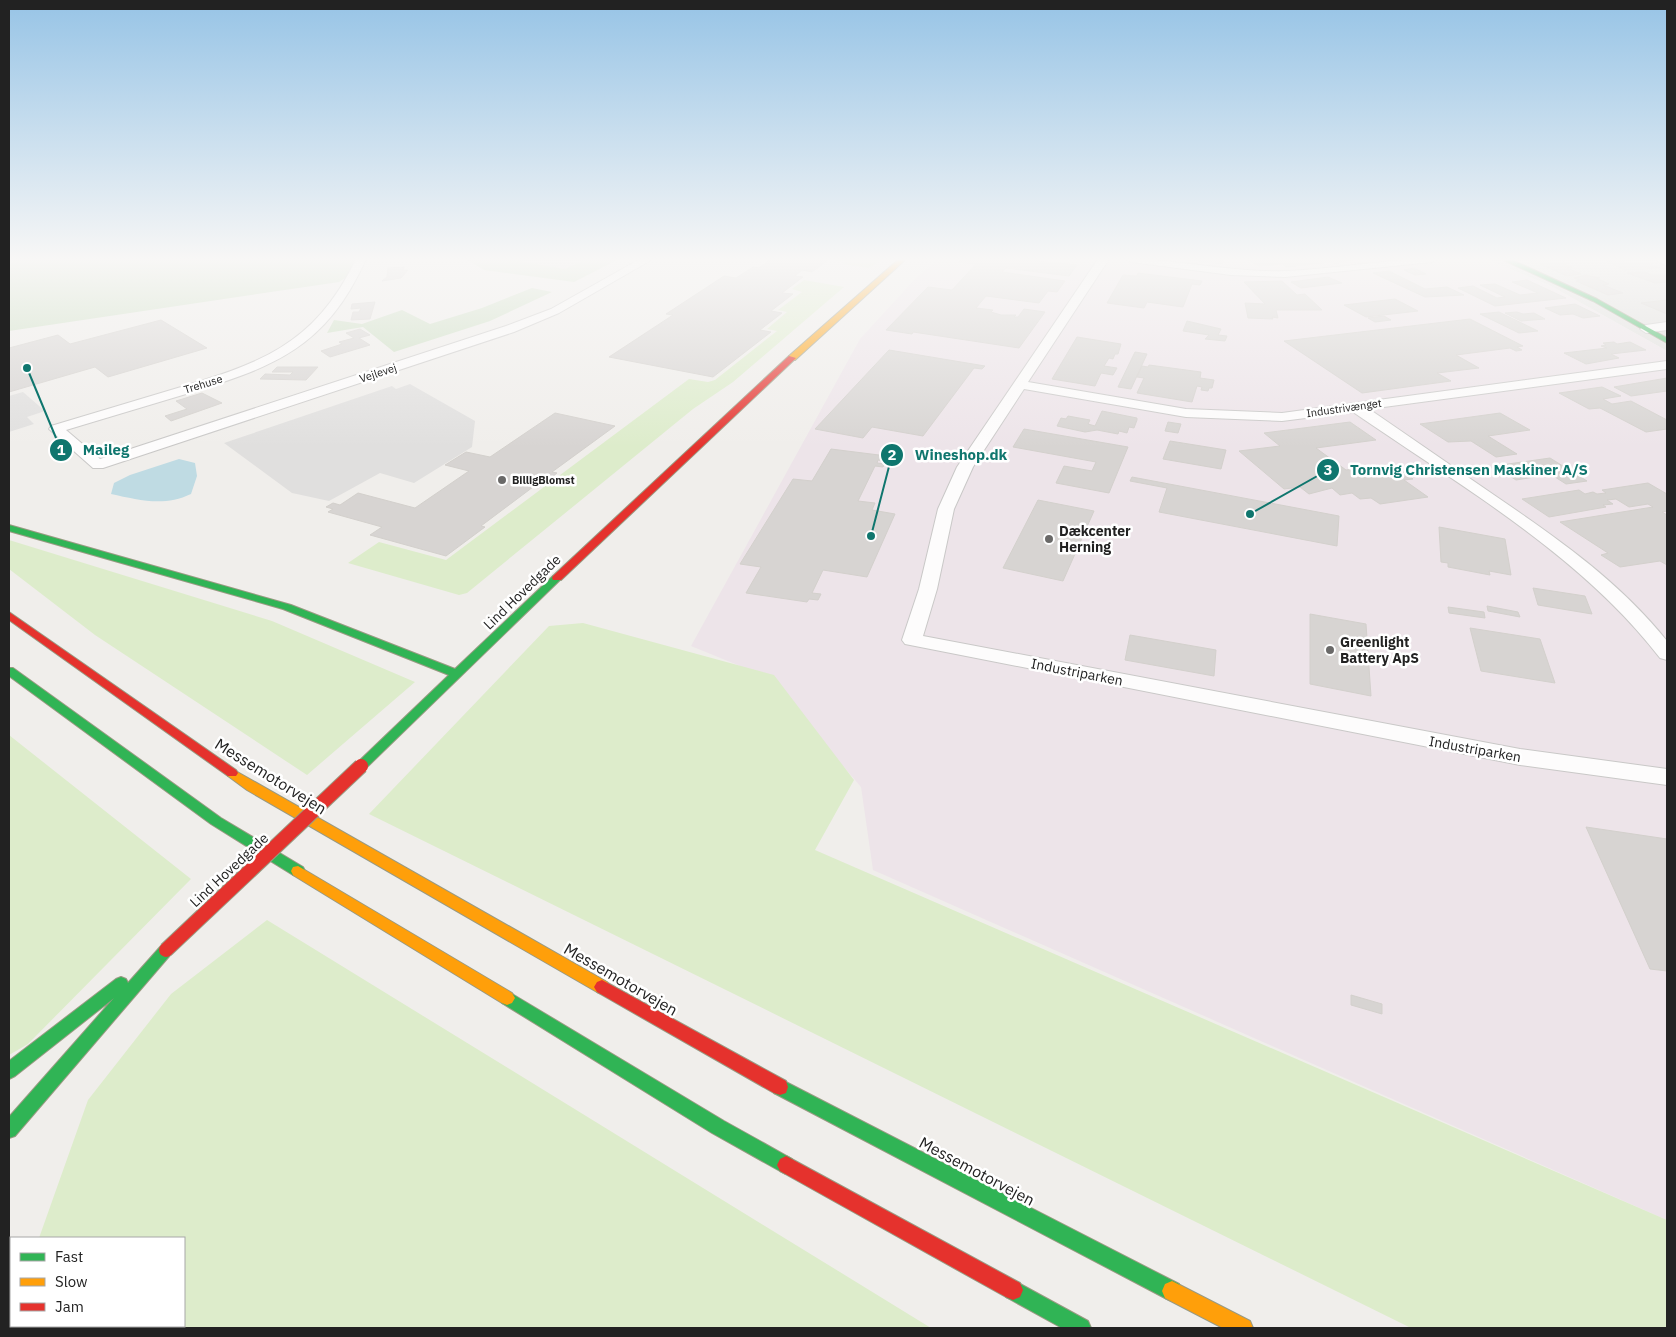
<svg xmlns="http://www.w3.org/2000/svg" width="1676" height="1337" font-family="'IBM Plex Sans',sans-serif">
<rect width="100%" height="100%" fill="#f0eeeb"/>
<path fill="#dfdedc" d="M508,259H586L565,269Z
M1486,259H1667V351L1549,285Z"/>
<path fill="#ede4e9" d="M938,259H1486L1549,285L1667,351V1220L873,870L861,787L767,677L691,646L860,339L915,279Z"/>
<path fill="#ddeccb" d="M882,259L869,268L842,264L845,262L834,260Z
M804,280L844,287L733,382L693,409L467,593L459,595L348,563L379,542L446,560L689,379L708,382L715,380L777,331L767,329L787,312L778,310L802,292L792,289Z
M9,540L272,621L415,682L307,775L95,635L9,569Z
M583,623L774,675L854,780L815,850L1667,1220V1328H1411L369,814L549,626Z
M9,735L191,879L28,1044L9,1055Z
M267,920L931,1328H9V1287L11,1284V1326H184V1238H39L88,1100L171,994Z"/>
<path fill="#cbdec1" d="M9,259H356L351,274L339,282L9,331Z
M466,259H508L565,269L586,259H619L574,282L484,270Z
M532,288L552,292L490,321L394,352L363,327L327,333L334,320L362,324L402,310L430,324L482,308Z"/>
<path fill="#e0dfde" d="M410,384L475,421L472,447L414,483L380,473L329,501L292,493L224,443L392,386L396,389Z
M23,392L45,411L27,417L34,424L9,432V396Z"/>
<path fill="#bfdbe3" d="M179,459L195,463L197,476L191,494C164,507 139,500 111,494L114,483L130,475Z"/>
<path fill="#d7d4d2" stroke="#d3d0cc" d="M771,259H829L812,272L802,270L795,276L803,277L782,293L793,294L771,311L782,313L760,330L771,332L713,377L609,357L673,315L666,314L724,276L736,278L753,267L759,268Z
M961,259H1018L1077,265L1069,276L1006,268L1002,272L1065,281L1057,292L1048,291L1039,303L986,296L976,308L993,310L991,312L1001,315H1016L1014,317H1018L1024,309L1045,312L1019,348L913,332L912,334L886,330L928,287L952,290L976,264L959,262Z
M1182,259H1224L1222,264Z
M1360,259L1339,262L1338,264L1330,262L1287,267L1282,264L1259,266L1248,260Z
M1524,259H1544L1551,263L1564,262L1568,263L1564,264L1572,267L1567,268L1581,274L1567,276L1540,264L1547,263H1535Z
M1621,260L1629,264L1648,263L1660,268L1625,270L1606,261Z
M404,267L403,270H408L401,278L382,281L387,277L388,268Z
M1414,268L1426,274L1415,275L1404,270Z
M1389,271L1425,289L1447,287L1464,295L1425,297L1373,273Z
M1644,272L1652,275H1667V282L1655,283L1627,273Z
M1138,273L1202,281L1200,285L1192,284L1183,307L1147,302L1144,308L1107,303L1123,275L1137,276Z
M1585,275L1600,278H1596L1609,284L1603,285L1623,293L1608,295L1576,281L1580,280L1574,278Z
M1328,277L1342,283L1301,288L1291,282Z
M1527,280L1566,298L1495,306L1458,288L1473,286L1497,298L1505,297L1480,285L1495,284L1520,295L1538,293L1512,282Z
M1282,281L1297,295L1305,294L1322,310H1276L1278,318L1272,317L1273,319L1248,318L1245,303L1265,304L1244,282Z
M1395,299L1418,311L1366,317L1344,305Z
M1667,300V314L1641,303Z
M375,302L370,319L351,320L353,312H359L361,308L351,309L352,304Z
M1575,304L1600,316L1583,318L1573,314L1560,315L1545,308Z
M1499,312L1538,331L1519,333L1480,314Z
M1517,312L1523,314L1534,313L1545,319L1521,321L1505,313Z
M1384,316L1391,320L1375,322L1368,318Z
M1470,319L1523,346L1517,347L1522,350L1516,351L1510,348L1456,355L1479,368L1437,373L1451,381L1362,393L1284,341Z
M161,320L207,348L108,377L95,367L9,392V348L58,335L70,344Z
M1187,321L1221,329L1218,335L1227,336L1225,341L1205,339L1209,335L1183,331Z
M360,329L370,335L359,338L370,345L330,357L321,351L342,344L339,342L354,338L346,333Z
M1077,337L1121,344L1118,354H1115L1113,359L1109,358L1104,366L1117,368L1113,375L1101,373L1095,386L1052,379Z
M1614,342L1617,344L1630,342L1646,350L1611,354L1619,358L1586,364L1564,353L1607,348L1601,346L1606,345L1603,343Z
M889,350L985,366L982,369L974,368L923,436L872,427L863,438L815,429Z
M1135,352L1147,354L1131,389L1118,387Z
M1149,365L1201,372L1200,378L1214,380L1212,388H1209L1208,391L1201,390L1202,387L1197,386L1192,402L1137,393L1144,378L1137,377L1142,366L1148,367Z
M277,367H318L306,380L260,379L265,374L290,375L293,372H272Z
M1667,378V391L1631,396L1614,387Z
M1602,387L1621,396L1603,399L1612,404L1631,401L1667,420V429L1646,432L1600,408L1589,409L1559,393Z
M202,393L222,403L171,421L165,416L187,409L176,401Z
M1102,411L1137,418V420L1134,428L1129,427L1127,433L1119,431L1118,434L1097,430L1085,432L1057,426L1061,418L1066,419L1068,416L1090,420L1088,424L1095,426Z
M555,413L615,426L552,472L557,473L538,488L533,487L481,526L485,527L446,556L370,535L382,527L328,512L333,509L326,507L333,503L340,505L358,493L415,508L469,471L445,465L466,452L490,457Z
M1500,413L1530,430L1488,436L1517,454L1496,457L1471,441L1448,442L1420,424Z
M1168,422L1181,424L1178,433L1165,431Z
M1350,422L1376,440L1316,448L1346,470L1384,465L1390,469L1398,468L1413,479L1404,480L1428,497L1380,504L1371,498L1360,499L1352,493L1340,495L1332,488L1309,494L1300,487L1284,489L1239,451L1280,446L1264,433Z
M1024,429L1128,447L1109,493L1056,483L1064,466L1092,471L1096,462L1013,447Z
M1170,441L1226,450L1221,469L1163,459Z
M831,449L895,457L892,462L878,460L877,463L885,464L883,467L875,466L858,501L875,503L872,510L895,514L867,577L823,570L812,593L821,594L818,600L809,599L807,602L746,593L761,567L740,564L793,479L812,481Z
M1550,458L1587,481L1566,484L1544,470L1534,472L1541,476L1516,480L1494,466Z
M1132,477L1339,516L1337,546L1159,512L1167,488L1130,481Z
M1648,483L1667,494V511L1662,512L1667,515V565L1660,561L1620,567L1601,555L1608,553L1560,522L1653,507L1648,504L1629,507L1616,499L1607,500L1613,504L1603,505L1606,507L1549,517L1522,499L1579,490L1585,494L1593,492L1597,494L1606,493L1602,490Z
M1038,500L1094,511L1063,581L1003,568Z
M1439,527L1505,539L1511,575L1489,571L1490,575L1448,567V563L1441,562Z
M1533,588L1585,596L1592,614L1538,605Z
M1487,606L1518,612L1520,617L1488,611Z
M1448,607L1484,612L1485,618L1449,613Z
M1310,614L1366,624L1371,696L1310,684Z
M1470,628L1540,639L1555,683L1481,671Z
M1130,635L1216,650L1214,676L1125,660Z
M1586,827L1667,839V971L1650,969Z
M1351,995L1382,1004V1014L1351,1005Z"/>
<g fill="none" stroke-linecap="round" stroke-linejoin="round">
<g stroke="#c9c8c7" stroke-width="2">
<path id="street" d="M356,259H366C326,348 274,367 186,394C146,406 106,418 66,430L100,459L506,326L551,309L640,259H653L559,313L514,332L103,468H93L49,429L51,426C91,414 131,402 171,390C258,364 314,347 356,259Z
M1098,259H1109L1028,382L1186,409L1282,413L1667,361V369L1369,409C1411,438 1452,466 1494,495C1557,538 1619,581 1667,641V660L1660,658C1581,555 1459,485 1353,412L1282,421L1186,417L1024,389L973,467L954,509L937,589L923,636L1520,749L1667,769V785L1520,765L905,644L902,640L919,589L938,509L957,467Z
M1126,259C1179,259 1232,273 1285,271C1336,269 1386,259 1437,259L1432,262L1285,277L1231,275L1131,262Z
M1654,259H1667V266Z
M1667,322V330L1646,333L1640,329L1646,325Z"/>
</g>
<g stroke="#999a82" stroke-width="2">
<path id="fast" d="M1501,259H1510L1597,299L1667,338V343L1593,301Z
M9,525L291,605L455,669L553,576H561L562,578L365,769H357L355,766L357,763L449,675L283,609L9,531Z
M9,668H13L221,818L303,867L305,871L303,875L298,876L293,875L211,824L9,676Z
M166,944L171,946L173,950L171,954L15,1136L9,1138V1117L114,998L15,1076L9,1079V1061L116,979L121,977L126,979L128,983L161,946Z
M507,991L724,1121L792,1159L795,1165L792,1171L786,1174L780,1171L712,1133L502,1003L499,998L502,993Z
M780,1079L1179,1284L1182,1291L1179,1298L1172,1301L1165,1298L774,1093L772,1087L774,1081Z
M1013,1280L1088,1321L1091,1328H1062L1006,1297L1003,1290L1006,1283Z"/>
</g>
<g stroke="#999a82" stroke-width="2">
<path id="slow" d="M899,259H906L795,360H789V356Z
M232,769L607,982L610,987L607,992L602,994L597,992L247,790L228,776L226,773L228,770Z
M298,866L512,993L515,998L512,1003L507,1005L502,1003L293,875L291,871L293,867Z
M1172,1281L1250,1321L1253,1328H1223L1165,1298L1162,1291L1165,1284Z"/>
</g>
<g stroke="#999a82" stroke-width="2">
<path id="jam" d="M789,356L796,358L561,580H553L552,578L553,576Z
M9,612L236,770L238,773L236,776H228L9,620Z
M602,980L786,1081L788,1087L786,1093L780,1095L774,1093L597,992L594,987L597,982Z
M786,1156L1020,1283L1023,1290L1020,1297L1013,1300L1006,1297L780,1171L777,1165L780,1159Z"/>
</g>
<use href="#street" fill="#fdfcfc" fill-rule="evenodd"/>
<use href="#fast" fill="#30b455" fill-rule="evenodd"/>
<use href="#slow" fill="#ff9f0a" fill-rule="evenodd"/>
<use href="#jam" fill="#e5322d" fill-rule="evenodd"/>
<g stroke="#999a82" stroke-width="16" stroke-linecap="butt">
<path id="jam-bridge" d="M166,950L361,766"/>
</g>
<use href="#jam-bridge" stroke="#e5322d" stroke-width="14"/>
</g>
<linearGradient id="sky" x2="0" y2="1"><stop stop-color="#97c4e6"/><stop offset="0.58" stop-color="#f8f7f6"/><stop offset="1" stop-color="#f8f7f6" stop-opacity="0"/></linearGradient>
<rect width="1676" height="447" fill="url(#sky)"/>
<g fill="#6a6968" stroke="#fff" stroke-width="2">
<circle cx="502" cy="480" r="5"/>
<circle cx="1049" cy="539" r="5"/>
<circle cx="1330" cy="650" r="5"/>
</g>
<g text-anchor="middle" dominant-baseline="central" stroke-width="5" stroke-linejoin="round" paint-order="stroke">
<g font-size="11" fill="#222" stroke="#fff">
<text transform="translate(378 373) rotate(-18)">Vejlevej</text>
<text transform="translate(203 384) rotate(-17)">Trehuse</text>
<text transform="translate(1344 408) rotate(-8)">Industrivænget</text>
</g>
<g font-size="11" font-weight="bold" fill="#222" stroke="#fff" text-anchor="start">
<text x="512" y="480">BilligBlomst</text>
</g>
<g font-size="14" font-weight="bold" fill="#222" stroke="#fff" text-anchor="start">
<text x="1059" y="531">Dækcenter<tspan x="1059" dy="16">Herning</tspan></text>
<text x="1340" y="642">Greenlight<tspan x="1340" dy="16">Battery ApS</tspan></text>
</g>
<g font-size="14" fill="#222" stroke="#fff">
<text transform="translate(522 592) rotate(-44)">Lind Hovedgade</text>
<text transform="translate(1077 672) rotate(11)">Industriparken</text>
<text transform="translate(1475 749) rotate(10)">Industriparken</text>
<text transform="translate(229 870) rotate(-43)">Lind Hovedgade</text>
</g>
<g font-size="16" fill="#222" stroke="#fff">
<text transform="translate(271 776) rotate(32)">Messemotorvejen</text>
<text transform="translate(621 979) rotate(30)">Messemotorvejen</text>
<text transform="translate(977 1171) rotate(28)">Messemotorvejen</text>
</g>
</g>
<path fill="none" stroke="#0f766e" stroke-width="2" d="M27 368L61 450M871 536L892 455M1250 514L1328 470"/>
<g fill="#0f766e" stroke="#fff" stroke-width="2">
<circle cx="27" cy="368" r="5"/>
<circle cx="871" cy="536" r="5"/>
<circle cx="1250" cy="514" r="5"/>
<circle cx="61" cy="450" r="12"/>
<circle cx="892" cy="455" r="12"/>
<circle cx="1328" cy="470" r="12"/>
</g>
<g font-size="15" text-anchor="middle" font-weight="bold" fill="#fff">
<text x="61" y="455">1</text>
<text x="892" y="460">2</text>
<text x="1328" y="475">3</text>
</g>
<g font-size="15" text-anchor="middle" font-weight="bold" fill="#0f766e" stroke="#fff" stroke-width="5" stroke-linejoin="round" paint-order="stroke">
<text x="106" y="455">Maileg</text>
<text x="961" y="460">Wineshop.dk</text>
<text x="1469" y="475">Tornvig Christensen Maskiner A/S</text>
</g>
<rect width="1676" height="1337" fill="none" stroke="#222222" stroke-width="20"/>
<rect x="10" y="1237" width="175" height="90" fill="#ffffff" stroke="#a7a7a7"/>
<rect x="20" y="1253" width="25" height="8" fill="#30b455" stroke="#a7a7a7"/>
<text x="55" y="1262" font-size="15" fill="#222222">Fast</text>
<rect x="20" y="1278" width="25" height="8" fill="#ff9f0a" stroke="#a7a7a7"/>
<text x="55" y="1287" font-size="15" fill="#222222">Slow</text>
<rect x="20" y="1303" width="25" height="8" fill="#e5322d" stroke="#a7a7a7"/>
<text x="55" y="1312" font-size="15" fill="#222222">Jam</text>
</svg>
